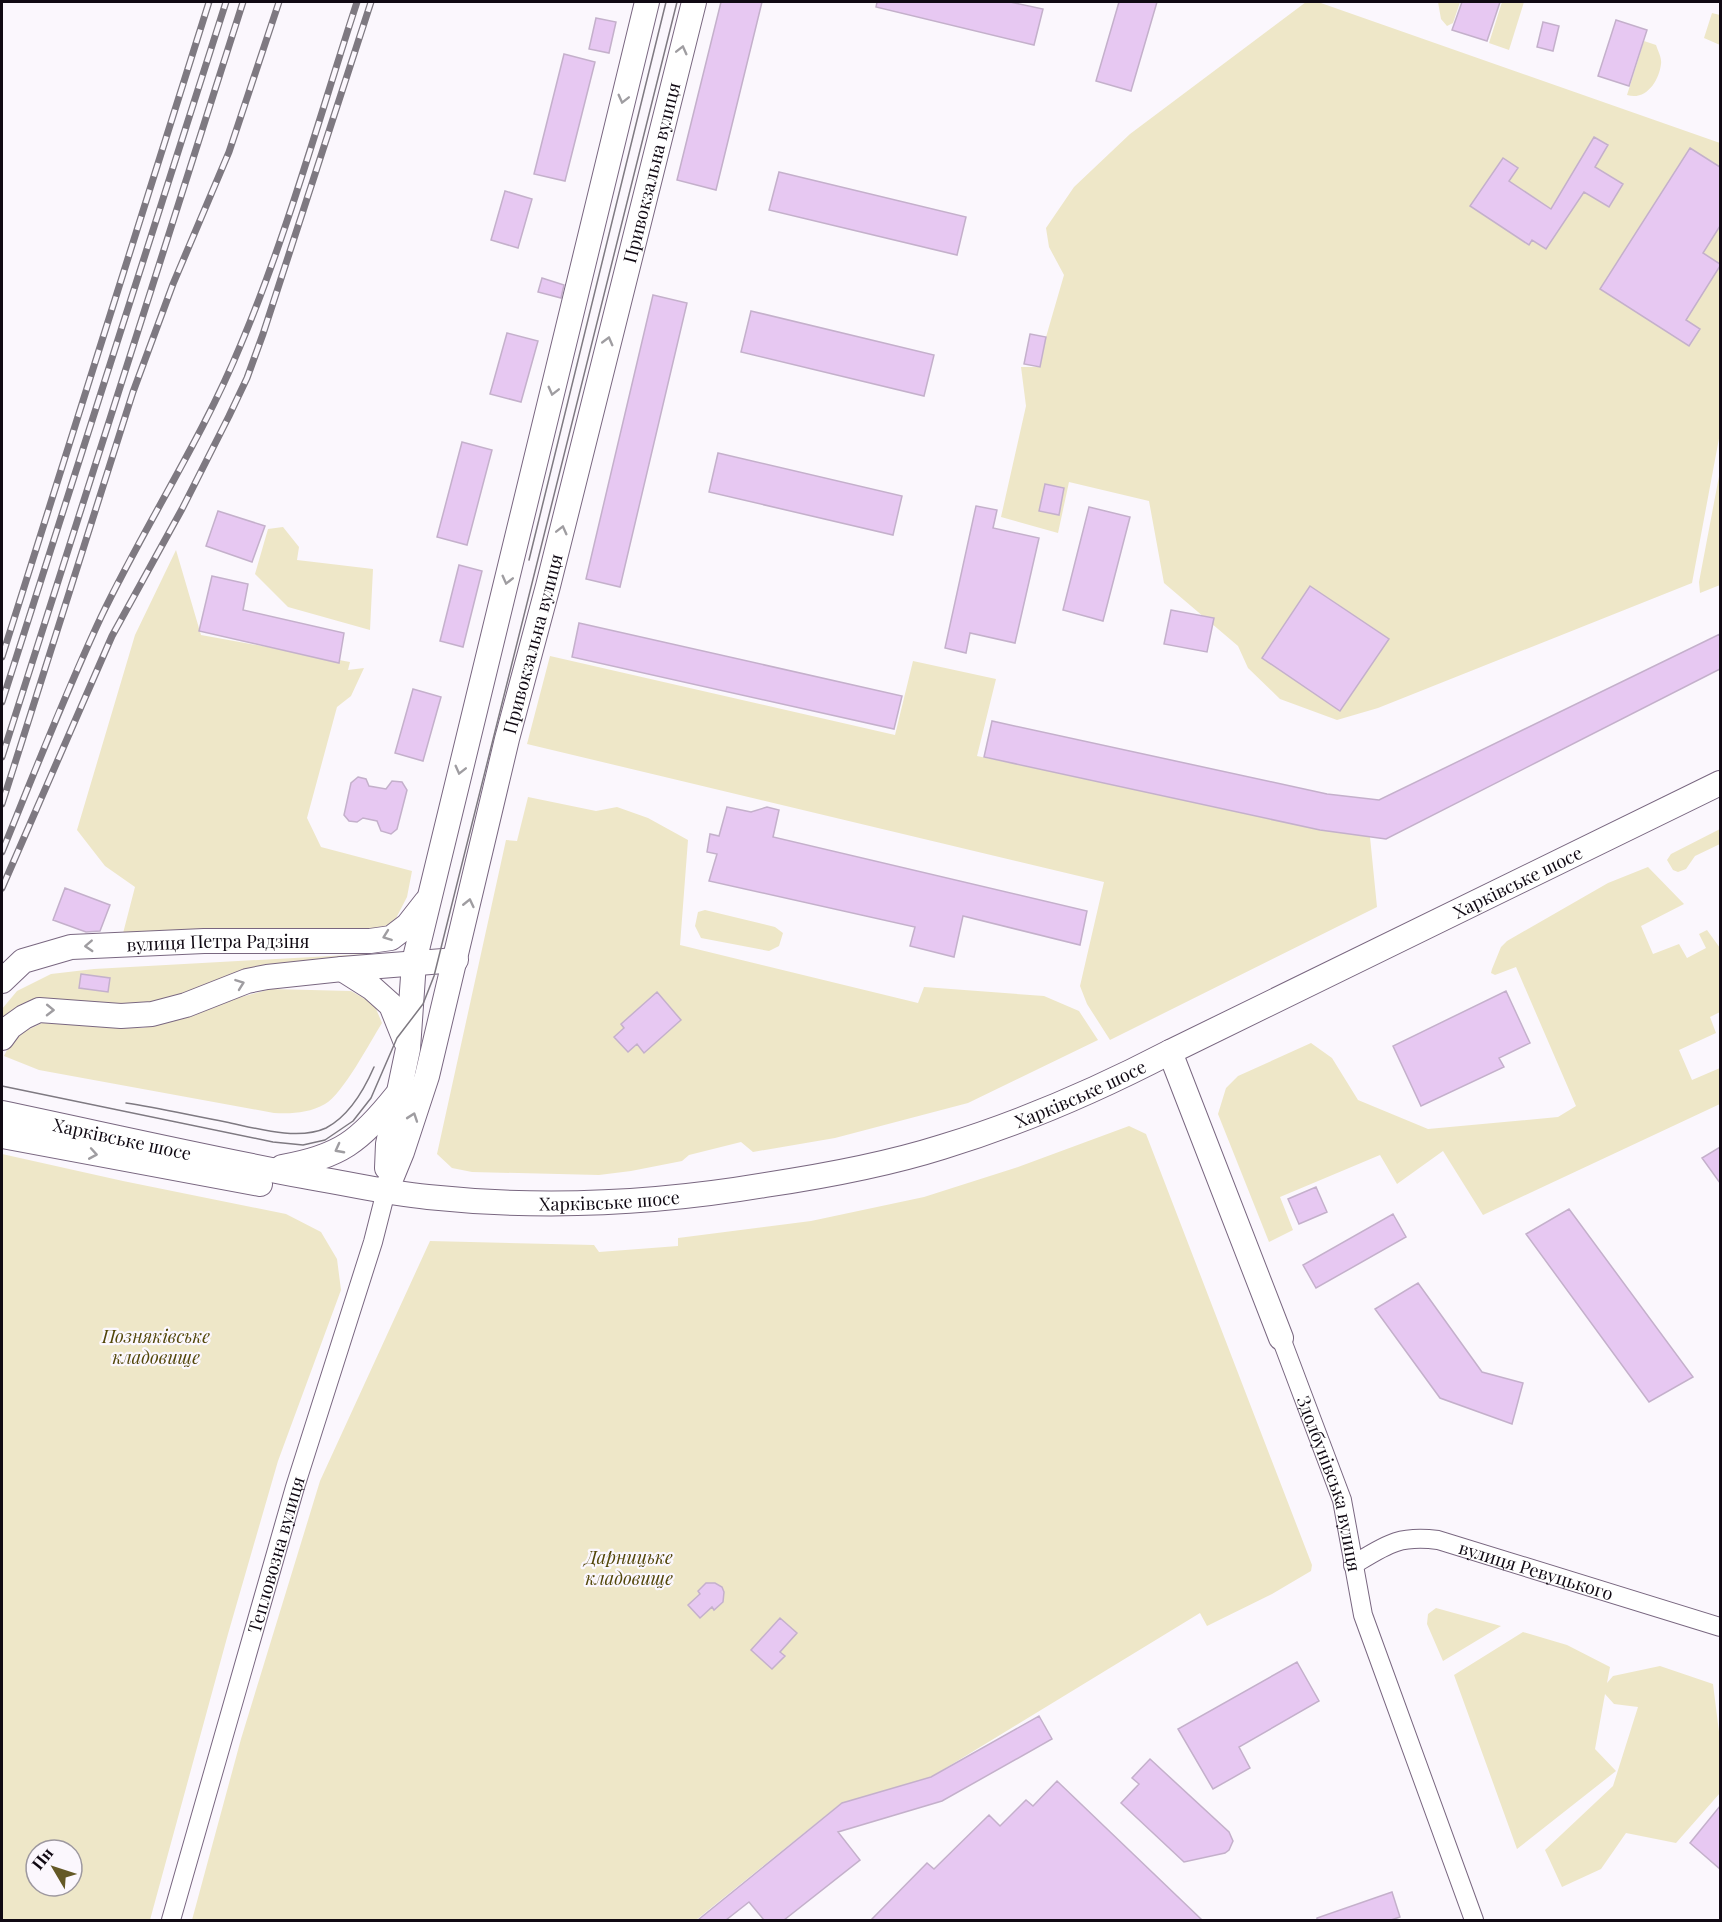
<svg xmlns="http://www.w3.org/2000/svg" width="1722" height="1922" font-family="'Playfair Display',serif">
<rect width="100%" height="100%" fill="#fbf7fd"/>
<path fill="#eee7c8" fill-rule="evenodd" d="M1306,2H1318L1720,143V433L1692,583L1378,708L1337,720L1280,699L1248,668L1238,646L1164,583L1149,501L1069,482L1058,533L1001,517L1026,406L1021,367H1040L1046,337L1064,275L1049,247L1046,228L1074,187L1130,134Z
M1438,2H1460L1453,23L1447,26L1441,19Z
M1502,2H1524L1509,50L1489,43Z
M1712,13L1720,15V45L1704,38Z
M1644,41L1656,45C1658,51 1662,58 1661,64C1659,81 1646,101 1627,95Z
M1720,471V585L1700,593L1699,582Z
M283,527L299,547L297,560L373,569L370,630L288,607L255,574L268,529Z
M176,550L201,635L350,662L348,670L364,668L351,696L337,707L307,818L321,847L412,871L407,897L393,924L362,931L121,941L135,887L105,866L77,830L135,635Z
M550,656L895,735L913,661L996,679L977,756L1370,837L1377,907L1110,1040L1087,1004L1080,986L1104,882L527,744Z
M528,797L596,811L617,807L648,818L688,840L680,945L918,1003L924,987L1044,996L1079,1011L1098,1040L968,1103L835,1138L753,1152L741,1142L689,1155L682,1161L631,1171L599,1175L472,1172L452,1168L437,1154L506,840L517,841Z
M1720,829V844L1695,856L1686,869L1678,872L1673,870L1667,860L1671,854Z
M1648,867L1684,904L1641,926L1653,954L1679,944L1687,958L1706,948L1699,934L1707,930L1720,948V1012L1710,1017L1716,1033L1679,1050L1692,1080L1720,1068V1104L1483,1215L1443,1151L1397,1184L1380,1155L1280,1197L1293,1230L1269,1242L1218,1114L1226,1088L1238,1076L1311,1043L1332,1058L1358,1100L1428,1129L1558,1117L1576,1106L1516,967L1495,975L1491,973L1492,969L1501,947L1507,941L1608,883Z
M705,910L775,927L783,933L779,946L769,951L701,938L695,926L698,912Z
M366,954L367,963L171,1006L2,1023V1009L17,991L51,974L94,969Z
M271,989L351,991L374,1004L382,1023C370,1042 343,1094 325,1104C309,1113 292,1114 274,1113L39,1070L4,1056L8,1048L21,1033L42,1023L142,1028L166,1023L222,1002Z
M1129,1126L1146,1134L1312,1565L1311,1571L1272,1594L1207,1626L1200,1613L931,1777L840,1804L696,1920H192L241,1739L320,1481L430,1241L594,1245L599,1252L678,1246V1238L811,1221L924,1197L1015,1168Z
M2,1154L123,1181L286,1214L321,1232L337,1259L341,1290L278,1461L228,1634L150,1920H2ZM36,1850H72V1886H36Z
M1436,1608L1501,1626L1443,1661L1427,1624L1428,1614Z
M1523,1632L1567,1645L1610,1667L1607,1683L1613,1676L1660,1666L1713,1684L1720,1740V1793L1676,1843L1626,1833L1601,1869L1562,1887L1545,1850L1613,1786L1638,1707L1614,1704L1605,1694L1595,1749L1616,1771L1517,1849L1454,1675Z"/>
<path fill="#e7c8f2" stroke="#c4b0cb" stroke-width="1.5" d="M721,2H762L716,190L677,180Z
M877,2H1010L1043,9L1034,45L876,7Z
M1119,2H1157L1131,91L1096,81Z
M1462,2H1500L1487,41L1452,30Z
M596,18L616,22L609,53L589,49Z
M1616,20L1647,30L1629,86L1598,76Z
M1543,22L1559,26L1553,51L1537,47Z
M564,54L595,62L565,181L534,174Z
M1594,137L1608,145L1595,167L1623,184L1609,207L1584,192L1546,249L1532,240L1529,245L1470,206L1503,158L1518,168L1509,181L1551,209Z
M1690,148L1720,167V226L1703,253L1720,264V266L1686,320L1700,329L1689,346L1600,289Z
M779,172L966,217L957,255L769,210Z
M505,191L532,199L518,248L491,240Z
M542,278L564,285L561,298L538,292Z
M653,295L687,303L620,587L586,579Z
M751,311L934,355L924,396L741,352Z
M507,333L538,341L521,402L490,394Z
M1030,334L1046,337L1040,367L1024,364Z
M462,442L492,450L467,545L437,537Z
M718,453L902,496L893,535L709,492Z
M1045,484L1064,488L1059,515L1039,511Z
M976,506L997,510L993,528L1039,538L1015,643L970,633L966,653L945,648Z
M1089,507L1130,517L1103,621L1063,610Z
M218,511L265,526L252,562L206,546Z
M459,565L482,571L463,647L440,641Z
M212,576L248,584L243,610L344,633L339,663L199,631Z
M1310,586L1389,639L1340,711L1262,658Z
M1171,610L1214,618L1207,652L1164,644Z
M579,623L902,696L894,729L572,657Z
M1720,634V669L1386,839L1320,830L984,757L992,721L1327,794L1379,800Z
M413,689L441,697L423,761L395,753Z
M358,777L366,779L369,786L386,789L392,781L402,782L407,790L397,829L391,834L381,831L377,821L363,818L357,822L349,821L344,815L351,783Z
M727,807L751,812L767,807L779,810L773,837L1087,911L1080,945L963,916L954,957L910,946L915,927L709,881L717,854L707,852L710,834L719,836Z
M65,888L110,905L100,931L86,932L53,920Z
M81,974L110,978L108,992L79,988Z
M1506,991L1530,1043L1499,1058L1504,1067L1421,1106L1393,1046Z
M657,992L681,1020L644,1053L637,1044L628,1052L614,1037L624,1028L621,1024Z
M1720,1147V1183L1702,1158Z
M1316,1187L1327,1212L1299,1224L1288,1199Z
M1569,1209L1693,1377L1649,1402L1526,1234Z
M1393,1214L1406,1237L1316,1288L1303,1265Z
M1418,1283L1482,1372L1523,1383L1512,1424L1440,1398L1375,1309Z
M706,1583H715L722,1587L724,1592L723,1602L714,1610L712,1607L700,1618L688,1605L700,1594L698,1591Z
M780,1618L797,1633L780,1652L785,1656L772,1669L751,1650Z
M1297,1662L1319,1701L1239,1747L1250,1768L1213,1789L1178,1729Z
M1039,1716L1052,1739L942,1801L838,1832L860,1860L784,1920H764L749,1902L726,1920H698L842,1803L931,1777Z
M1150,1759L1229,1832L1233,1841L1229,1850L1225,1853L1184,1862L1121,1803L1139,1784L1132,1778Z
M1057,1781L1202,1920H871L927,1863L934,1869L989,1815L1000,1826L1026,1800L1033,1806Z
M1720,1806V1869L1690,1843Z
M1392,1892L1400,1917L1391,1920H1317V1918Z"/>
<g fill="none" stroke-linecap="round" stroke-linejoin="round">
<g stroke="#796780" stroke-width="20">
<g id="minor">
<path id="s1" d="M1281,1338L1342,1500L1363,1615L1474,1920"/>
<path id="s2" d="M1353,1565C1386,1545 1398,1535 1438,1540L1720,1627"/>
<path id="s3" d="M171,1920L295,1487L373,1242L386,1191"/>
</g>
</g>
<g stroke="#796780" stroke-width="26">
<g id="major">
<path d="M342,969L372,988L391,1005L405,1040"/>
<path id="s4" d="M2,981L23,961L71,947L204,941H370L391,938L408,925L426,902"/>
<path d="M2,1038L10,1027L24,1017L39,1010L121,1016L152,1014L186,1005L247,981L267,977L342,969L456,960"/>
<path d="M1170,1052L1281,1338"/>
<path id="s5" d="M2,1113C102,1134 202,1157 303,1176C345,1183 386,1193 428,1197C542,1209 653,1204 765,1185C825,1176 885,1165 942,1147C1021,1123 1097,1090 1170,1052L1720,783"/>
<path d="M2,1136L260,1184"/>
<path d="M282,1167C340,1157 360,1141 396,1096"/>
<path d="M387,1168L388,1144L408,1049L414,962L647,2"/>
<path id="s6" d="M386,1191L402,1152L427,1076L507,739L548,586L694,2"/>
</g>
</g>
<use href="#minor" stroke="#fff" stroke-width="18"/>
<use href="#major" stroke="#fff" stroke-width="24"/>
<path stroke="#7e7981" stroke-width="1.5" d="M529,560L666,2
M2,1086L273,1142L303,1145L325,1140L353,1121L371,1098L397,1038L423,1004L434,976L677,2
M126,1103C159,1108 193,1116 226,1122C255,1128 298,1141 326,1128C349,1116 364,1090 374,1067"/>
<g stroke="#7e7981" stroke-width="7">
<path id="rail" d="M2,657L209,2
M2,702L226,2
M2,757L243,2
M2,804L133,392L173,284L229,152L279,2
M2,852C34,773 65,694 101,617C145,525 202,439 241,344C287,235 320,115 357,2
M2,888L112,636L182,509L229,416L247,378L263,334L371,2"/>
</g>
<use href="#rail" stroke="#fbf7fd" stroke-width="4.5" stroke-dasharray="14" stroke-linecap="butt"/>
</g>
<defs><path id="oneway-chevron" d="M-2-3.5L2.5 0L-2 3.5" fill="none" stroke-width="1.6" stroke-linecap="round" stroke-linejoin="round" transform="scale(1.5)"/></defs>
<g stroke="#9f9da1">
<use href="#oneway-chevron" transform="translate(682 50) rotate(-76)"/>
<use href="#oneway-chevron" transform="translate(623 99) rotate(104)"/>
<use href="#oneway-chevron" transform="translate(608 341) rotate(-75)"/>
<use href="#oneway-chevron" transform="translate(553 391) rotate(104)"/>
<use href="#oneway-chevron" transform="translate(562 530) rotate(-76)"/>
<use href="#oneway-chevron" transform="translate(507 580) rotate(104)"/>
<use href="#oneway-chevron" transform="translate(460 770) rotate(104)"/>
<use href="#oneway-chevron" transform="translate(469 903) rotate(-77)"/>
<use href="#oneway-chevron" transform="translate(387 936) rotate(160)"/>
<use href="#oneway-chevron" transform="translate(89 946) rotate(177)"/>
<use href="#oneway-chevron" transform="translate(240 984) rotate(-20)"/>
<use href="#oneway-chevron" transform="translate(50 1010) rotate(1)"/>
<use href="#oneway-chevron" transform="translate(413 1117) rotate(-71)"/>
<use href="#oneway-chevron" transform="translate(339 1149) rotate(152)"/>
<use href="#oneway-chevron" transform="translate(93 1154) rotate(10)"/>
</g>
<g text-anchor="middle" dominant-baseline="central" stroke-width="4.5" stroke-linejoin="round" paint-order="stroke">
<g font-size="18" fill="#100913" stroke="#fbf7fd">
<text stroke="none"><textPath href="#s6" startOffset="1053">Привокзальна вулиця</textPath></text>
<text stroke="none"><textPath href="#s6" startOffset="567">Привокзальна вулиця</textPath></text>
<text stroke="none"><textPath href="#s5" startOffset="1588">Харківське шосе</textPath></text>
<text stroke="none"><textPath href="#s4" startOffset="226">вулиця Петра Радзіня</textPath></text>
<text stroke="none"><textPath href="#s5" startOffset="1102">Харківське шосе</textPath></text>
<text stroke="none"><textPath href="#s5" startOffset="123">Харківське шосе</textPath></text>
<text stroke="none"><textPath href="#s5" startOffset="616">Харківське шосе</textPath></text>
<text stroke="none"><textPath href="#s1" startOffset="154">Здолбунівська вулиця</textPath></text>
<text stroke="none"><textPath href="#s3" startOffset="380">Тепловозна вулиця</textPath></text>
<text stroke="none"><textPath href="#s2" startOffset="194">вулиця Ревуцького</textPath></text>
</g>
<g font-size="18" font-style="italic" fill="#524609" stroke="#fbf7fd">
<text x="156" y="1336">Позняківське<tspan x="156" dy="21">кладовище</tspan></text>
<text x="629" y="1557">Дарницьке<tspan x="629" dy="21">кладовище</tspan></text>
</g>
</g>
<rect width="1722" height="1922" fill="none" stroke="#100913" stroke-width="6"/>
<g transform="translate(54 1868) rotate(309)"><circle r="28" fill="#fbf7fd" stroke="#9d989f" stroke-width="1.5"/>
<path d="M0-4.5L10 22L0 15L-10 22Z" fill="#645926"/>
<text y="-9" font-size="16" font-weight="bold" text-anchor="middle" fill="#100913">Пн</text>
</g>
</svg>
